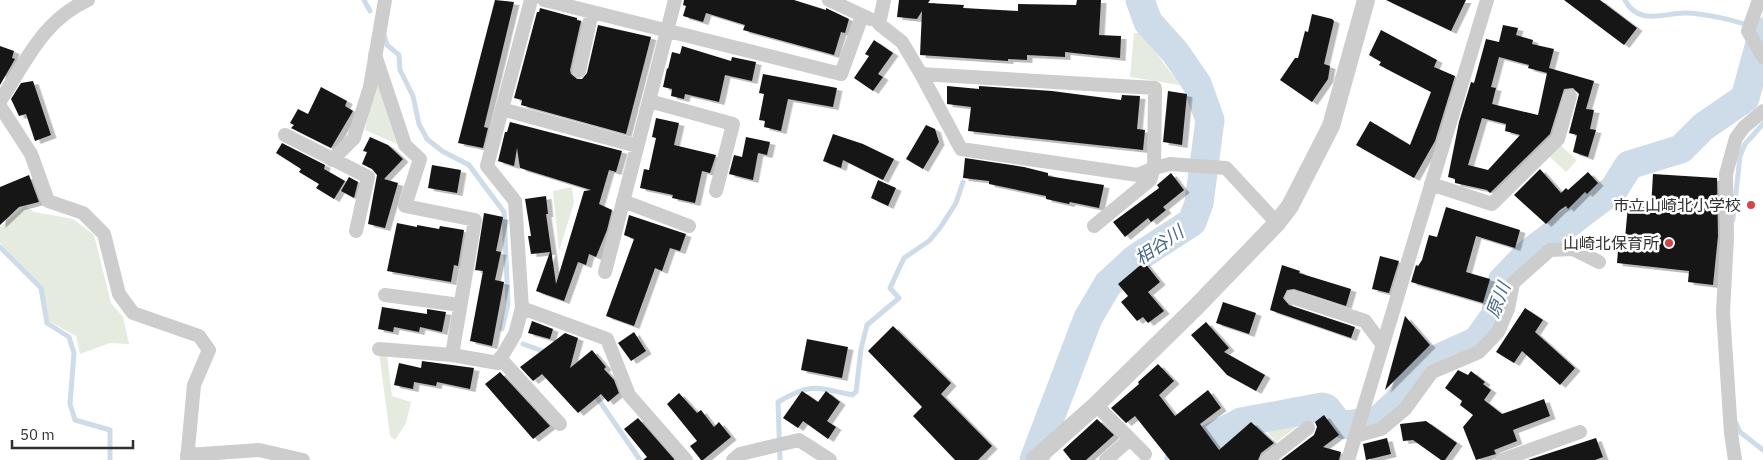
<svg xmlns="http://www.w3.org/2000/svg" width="1763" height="460" font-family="'IBM Plex Sans','Noto Sans JP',sans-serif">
<defs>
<filter id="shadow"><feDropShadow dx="5.5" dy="3" stdDeviation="0" flood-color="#0004"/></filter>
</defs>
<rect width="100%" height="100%" fill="#fff"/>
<path fill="#e5ebdf" d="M1134,33H1141L1180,85L1130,77Z
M376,79L397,144L365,130Z
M1560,145L1577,160L1566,172L1549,156Z
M572,187L574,203L559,251L553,191Z
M25,206L34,212L73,219L94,235L111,303L123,317L129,344L110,343L80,354L76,336L49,321L43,287L0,243V227Z
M379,353L387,355L392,396L411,402L406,423L395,440L390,436Z
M1310,417L1276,442L1262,425Z"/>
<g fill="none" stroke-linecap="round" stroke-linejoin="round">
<path stroke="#cedce9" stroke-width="5" d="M364,0L370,11
M1625,0C1638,25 1661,14 1683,13C1697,12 1744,21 1754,29C1758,32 1760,38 1763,42
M384,35L387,45L399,55L400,70L413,96L419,124L427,139L442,151L469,165L504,212L508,304L502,329
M1733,220L1740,156L1745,144L1763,124
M0,247L41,288L47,323L69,337L74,353L70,404L75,420L110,430V460
M523,344L546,352
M594,393L640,460
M1736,423L1740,432L1763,450
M780,460L778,402C811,383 816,387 852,395L856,392L861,349L867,325L899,298L890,288L904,258L929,241L940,228L956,203L963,182"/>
<path stroke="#cedce9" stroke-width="29" d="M1034,460L1088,318L1108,284L1135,259L1192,222L1199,203L1210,120L1197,84L1175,52L1148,22L1140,0
M1179,460L1189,449L1241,422L1322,407L1326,408L1337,422L1346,425L1377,421L1397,403L1424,365L1477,341L1495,316L1502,281L1528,254L1614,189L1629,165L1681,149L1703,127L1745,98L1763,32"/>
</g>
<path fill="#171717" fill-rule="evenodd" filter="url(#shadow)" d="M495,0L514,2L484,127L488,128L483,148L458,143Z
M684,0H794L826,10V8L849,19L845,33L841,32L834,55L743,30L745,25L706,13L703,22L683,16L686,6L683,5Z
M899,0H930L928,3L964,5L963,8L1018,11V4L1076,5L1077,0H1101L1099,35L1121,36L1120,58L1065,52V57L1027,55V60L1008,59V61L920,55L922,11L917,19L897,17Z
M1386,0H1466L1451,31Z
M1564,0H1600L1637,28L1624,45Z
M540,8L577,18V20L581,21L570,70L571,74L577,79H582L587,73L598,25L651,37L626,134L521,105L522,100L514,98L537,12H539Z
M1312,14L1332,19L1334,21L1324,64L1330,66L1328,79L1312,102L1280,80L1295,58H1298L1305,31L1308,32Z
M1503,25L1518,28L1516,35L1533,40L1532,44L1554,49L1549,68L1594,81L1586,109L1594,110L1590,129L1596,130L1588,157L1573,152L1577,135L1569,133L1579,94L1573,88L1564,89L1550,134L1490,193L1487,190L1455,183V179L1448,177L1459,122L1471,82L1474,83L1486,39L1499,42ZM1499,57L1529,65L1528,68L1547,73L1538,115L1492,104L1496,88L1491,87ZM1482,118L1506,124L1505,131L1520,135L1488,170L1468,165Z
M1381,30L1437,60L1434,67L1455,76L1435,141L1414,178L1356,145L1370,121L1410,145L1431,92L1379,65L1381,62L1369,55Z
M874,40L893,53L878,74L883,77L873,91L854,78L869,56L865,54Z
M0,46L14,51L12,58L15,59L0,85Z
M682,46L731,61L732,57L756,62L752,81L725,75L719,102L685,94L684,99L671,96L672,89L663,87L667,68L668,69L672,52L680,54Z
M763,74L837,88L833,107L788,99L781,131L764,127L765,121L759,120L764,94L759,93Z
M33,81L51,135L35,141L26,114L19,116L11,99L21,83Z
M947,86L979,89V86L1052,91L1121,100L1122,95L1140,96L1137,129L1145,130L1143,150L968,131L971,107L947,104Z
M321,87L347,101L345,106L353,111L331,148L291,128L294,125L290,123L298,109L308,114Z
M1168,91L1187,94L1182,145L1163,142Z
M656,118L679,123L674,145L716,155L710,173L702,171L695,203L672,198L673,195L640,188L644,169L649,170L656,138L652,137Z
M510,122L622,151L616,172L609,170L599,204L612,210L607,230L596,257L589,254L586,265L578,262L564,301L536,291L550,252L531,254L528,236H531L525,199L546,196L548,214H546L556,284L584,191L591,190L520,168L517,148L514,166L498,161L505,132H507Z
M926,125L935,129L939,142L923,169L906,159Z
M833,134L863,144L894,159L883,180L843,160L841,168L823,161Z
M370,137L388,145L403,159L384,179L398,183L385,228L368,224L377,175L372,169L362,164L367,152L363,151Z
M746,137L770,142L767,155L758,153L753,180L729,174L734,155L742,157Z
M282,143L325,165L324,169L345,181L334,199L316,188L319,184L299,172L301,169L276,153Z
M965,158L1024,167L1048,173V176L1104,185L1099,208L1070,202L1069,204L1046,199V196L989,184V181L963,178Z
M432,165L461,170L457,193L428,188Z
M1540,169L1561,193L1566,188L1568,190L1588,172L1598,183L1587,194L1585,192L1568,209L1566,206L1560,210L1546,224L1514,195Z
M1171,173L1184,190L1163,207L1166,210L1151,222L1148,218L1125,237L1113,222L1159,188L1157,185Z
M1653,174L1717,178L1718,236L1713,285L1688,282L1689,271L1617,263L1619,238H1625L1628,206L1651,208Z
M29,175L39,202L19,207L0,225V187Z
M349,177L358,182L354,198L341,191Z
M878,180L896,188L888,206L871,198Z
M1446,207L1520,230L1515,248L1476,236L1466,272L1490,279L1483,303L1411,282L1416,265L1418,266L1422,260L1429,235L1437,237Z
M484,213L503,217L496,251L501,252L495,280L504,282L492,346L470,341L483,271L475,270Z
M629,215L686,234L680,251L670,248L662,271L655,268L634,326L606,316L634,239L624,235Z
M397,223L417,227V225L439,229L440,226L464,230L458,266L454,265L451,282L387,271Z
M1380,256L1399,261L1389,293L1372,289Z
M1144,262L1160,282L1148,292L1164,311L1148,323L1143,317L1137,321L1121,302L1128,296L1118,284Z
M1282,265L1300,271L1299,273L1351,289L1346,306L1294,289L1287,290L1283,298L1289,305L1355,327L1351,338L1270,310Z
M1223,302L1256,313L1249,334L1216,323Z
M382,307L427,314V309L446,312L442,332L420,327L419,332L394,327L393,332L378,329Z
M1525,308L1543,320L1535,332L1575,368L1560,385L1522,351L1514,363L1496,352Z
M1405,316L1430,345L1385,390Z
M532,321L553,329L550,339L528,333Z
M1206,322L1229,348L1224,352L1265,375L1256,391L1227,375L1191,335Z
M893,326L951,383L941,394L992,446L978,460H955L913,416L922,407L868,351Z
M634,332L646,351L631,361L618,343Z
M565,333L578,338L570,368L592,350L606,367L604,369L614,380L619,393L608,402L601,394L578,413L542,374L533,381L520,367Z
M807,339L848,347L842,378L801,370Z
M422,361L474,368L470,389L437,382L436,386L414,382L413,389L394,385L399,363L421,368Z
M1158,364L1174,381L1159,395L1175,416L1208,390L1221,408L1200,424L1219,450L1251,422L1274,443L1261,453L1258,460H1170L1135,416L1126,423L1111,408L1139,384L1138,382Z
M1458,370L1468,375L1471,371L1485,382L1483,384L1491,390L1484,400L1502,414L1544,399L1550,416L1513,430L1517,441L1494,450L1496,454L1476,460L1463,427L1473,415L1460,405L1462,401L1445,388Z
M500,372L550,426L533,439L485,384Z
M802,391L818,402L826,391L840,402L827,421L836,427L828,439L803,421L798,428L783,418Z
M679,393L697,413L701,410L714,427L719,422L731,437L703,460H701L690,446L697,441L667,404Z
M1324,415L1339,435L1323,447L1341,452L1339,460H1281L1314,435L1317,427L1315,422Z
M638,418L674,459V460H643L647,457L624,429Z
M1097,419L1114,435L1086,460H1071L1063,450Z
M1426,421L1457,443L1445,460H1441L1413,440L1403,441L1400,424Z
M1387,438L1391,454L1366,460L1363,444Z
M1596,438L1603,457L1595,460H1528Z"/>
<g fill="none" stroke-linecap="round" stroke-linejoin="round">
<path stroke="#cdcdcd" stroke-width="14" d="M531,0L487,166L515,201L522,308L607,339L629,395L686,460
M544,0L841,74L862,16
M675,0L649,101L733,124L716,191
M829,0L870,19
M884,0L879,24L902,42L921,74L1155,88L1154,168L1170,164L1226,168L1277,223
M1759,0L1748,31L1763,57
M375,55L405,145L420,159L405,206L475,220L452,355L379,349
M579,71L592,12
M921,74L961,149L1138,175L1154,168
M0,101C26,62 42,21 88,0
M0,106L31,154L48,201L83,213L104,234L119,294L133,313L199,336L209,350L194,385L187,460
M502,109L637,146
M285,135L368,177L356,231
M332,160L354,138L370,87L385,0
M1431,184L1492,204L1558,139L1570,96
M623,201L689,226
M1094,226L1150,180L1154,168
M605,272L649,101
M385,295L460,305
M1292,297L1365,321L1382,344
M452,355L498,363L515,334L522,308
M500,358L560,424
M1096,405L1145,454
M1355,436L1381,429L1405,409L1432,372L1479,352L1498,332L1508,309L1513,283L1550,250L1573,249L1599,262
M187,455L259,450L303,460
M733,460L740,454L799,440L830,460
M1106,460L1130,439
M1267,460L1308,428
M1348,460L1487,0
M1502,460L1580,432
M1735,460L1731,433L1723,312L1727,238L1726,174L1736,138L1744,127L1763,111"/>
<path stroke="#cdcdcd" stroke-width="18" d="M1034,460L1096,405L1197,306L1277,223L1290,206L1331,126L1366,0"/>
</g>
<g fill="#d44545" stroke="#fff" stroke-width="2">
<circle cx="1751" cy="205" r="5"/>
<circle cx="1669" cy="243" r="5"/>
</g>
<g text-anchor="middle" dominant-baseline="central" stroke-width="5" stroke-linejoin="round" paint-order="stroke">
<g font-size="16" fill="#303030" stroke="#fff" text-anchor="end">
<text x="1741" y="205">市立山崎北小学校</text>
<text x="1659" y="243">山崎北保育所</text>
</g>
<g font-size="18" font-style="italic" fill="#466a8a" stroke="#fff">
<text transform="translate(1159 245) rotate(-34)">相谷川</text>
<text transform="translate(1498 300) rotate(-69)">原川</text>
</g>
</g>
<path d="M12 440v8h121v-8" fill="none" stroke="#303030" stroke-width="2.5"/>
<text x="20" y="440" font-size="15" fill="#303030" stroke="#ffffff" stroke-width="4" paint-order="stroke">50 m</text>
</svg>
